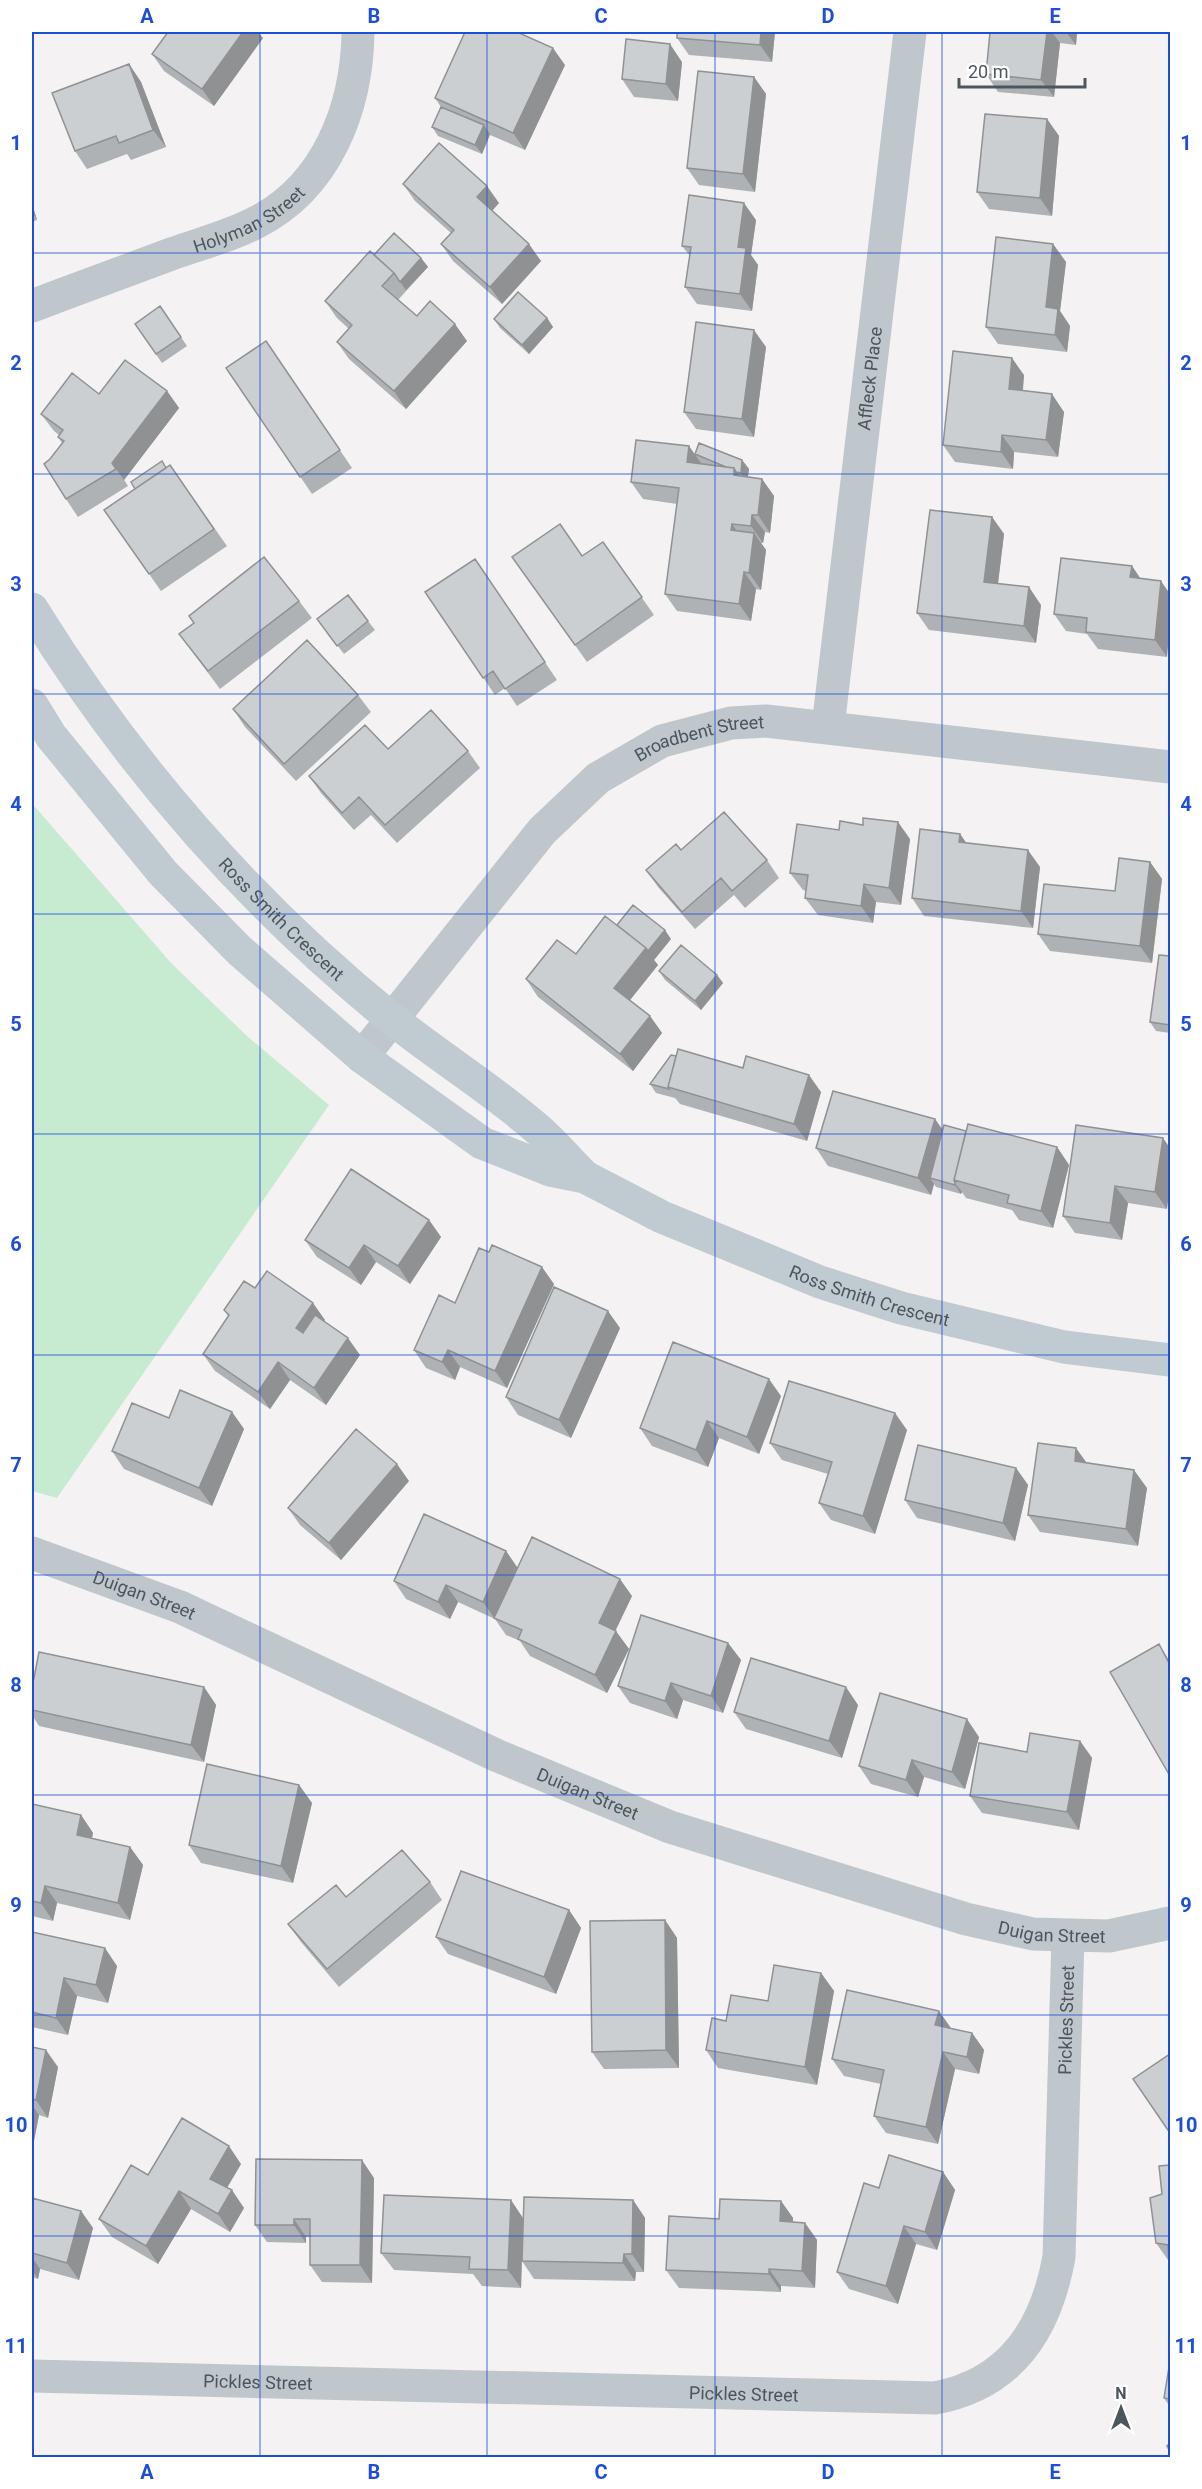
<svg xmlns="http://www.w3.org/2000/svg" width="1202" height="2489" font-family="Roboto,sans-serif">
<rect width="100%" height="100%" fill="#f4f2f2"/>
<path fill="#c6ebd1" d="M32,805L36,808L172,964L248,1037L329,1105L57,1498L32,1491Z"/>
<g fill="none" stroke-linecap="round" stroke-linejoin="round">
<g stroke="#bfc7cc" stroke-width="33">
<path id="s1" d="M32,306C79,288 126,271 174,253C200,244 230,236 255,223C327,187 357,108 358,32"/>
<path id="s2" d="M828,727L910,32"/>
<path id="s3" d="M362,1057L542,831L598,778L662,741L731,723L766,721L1170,767"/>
<path id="s4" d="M32,1553L180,1607L498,1756L670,1827L966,1919L1033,1934L1109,1936L1170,1923"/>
<path id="s5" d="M32,2376L935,2398C1011,2384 1046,2329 1059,2257L1068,1936"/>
</g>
<g stroke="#c0cad1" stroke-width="33">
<path id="s6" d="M32,609C128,764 250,904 392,1019C438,1056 489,1087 534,1126C552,1141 568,1160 585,1177"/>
<path id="s7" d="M32,705L51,736L163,873L240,951L362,1057L482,1143L550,1170L585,1177L662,1217L820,1282L901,1308L1064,1347L1170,1360"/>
</g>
</g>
<path fill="#afb2b5" d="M677,32H775L772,62L689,55L677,38Z
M990,32H1077L1076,45L1060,43L1054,97L998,92L986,74Z
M263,38L214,106L164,71L152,54Z
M682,62L678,101L634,97L622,79Z
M129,64L141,82L166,147L131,160L127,154L87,169L75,151Z
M565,65L525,150L490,135L482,154L438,136L432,127L441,107L435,98Z
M754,77L766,94L755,192L699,185L687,168Z
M1047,119L1059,136L1052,216L989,209L977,192Z
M403,184L499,203L492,211L541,261L502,304L453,261L441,244L451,233L415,201Z
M32,204L37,220L32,222Z
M756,220L751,255L758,265L752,311L697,304L685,287L690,256L682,246Z
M1053,244L1066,262L1060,311L1070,326L1067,352L998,344L986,327Z
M374,255L421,258L428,267L398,300L417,316L467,341L406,409L349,359L337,342L349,329L337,318L325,301Z
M160,306L187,346L162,363L135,324Z
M547,318L553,327L529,354L500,328L494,319Z
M266,341L352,468L312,494L226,368Z
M766,347L754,437L696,429L684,412Z
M1024,375L1023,391L1064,412L1058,457L1014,452L1013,469L955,462L943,445Z
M167,391L179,408L124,480L128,486L78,517L66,499L50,459L62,443L58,437L59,435L54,431L41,414L99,394Z
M695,454L742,460L749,469L748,477L762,479L774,496L770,533L765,532L763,543H761L766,550L761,590L756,589L751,621L677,611L665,594L677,504L643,499L631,482Z
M170,465L227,546L161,591L104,510Z
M992,517L1004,534L998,584L1041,605L1036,643L929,630L917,613Z
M603,542L654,615L587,662L512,557L582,556Z
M475,559L557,680L517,706L505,688L495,695L425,592Z
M1132,566L1140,578L1167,657L1098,649L1087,634L1066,631L1054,614Z
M299,601L312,618L220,689L179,634L194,624L189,616Z
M317,619L368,621L375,630L344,654Z
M358,695L371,712L296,781L245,727L233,709Z
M388,749L468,751L480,768L397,843L371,815L354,830L321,793L309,776Z
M960,834L966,843L1040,867L1033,928L924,916L912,898Z
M910,839L901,905L876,902L873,923L818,915L805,898L806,891L803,890L790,873Z
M767,860L779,878L745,908L734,895L695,929L658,887L646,870Z
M1150,862L1162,879L1152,963L1050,951L1038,934L1115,891Z
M617,925L671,939L654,960L658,965L630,1000L650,1016L662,1033L633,1071L538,997L526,979L576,954Z
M1170,956V1033L1156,1031L1150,1022Z
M659,971L717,975L723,983L701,1010L665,980Z
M743,1068L821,1092L807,1141L680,1104L675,1098L656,1093L650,1084Z
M935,1119L943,1130L966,1131L1057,1147L1069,1165L1053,1228L1019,1220L1012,1210L966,1198L962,1192L961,1194L936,1187L934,1184L931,1195L828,1166L816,1148Z
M1163,1138L1167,1209L1128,1203L1122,1240L1075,1233L1063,1216Z
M429,1220L441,1237L410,1284L376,1262L361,1285L317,1257L305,1240Z
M554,1284L507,1388L460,1367L455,1380L426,1368L414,1350L455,1303Z
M255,1288L325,1320L324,1321L360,1355L326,1405L290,1380L270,1409L215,1371L203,1354L228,1316L224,1310Z
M620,1328L571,1438L518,1415L506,1397Z
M781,1396L759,1454L719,1438L708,1467L652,1446L640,1428Z
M232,1412L244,1429L212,1506L124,1469L112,1451L169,1418Z
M907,1430L875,1534L831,1520L819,1503L828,1474L782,1460L770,1443Z
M1086,1463L1147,1488L1138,1546L1040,1532L1028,1515Z
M1016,1468L1028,1485L1015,1541L917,1518L905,1500Z
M409,1481L341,1560L300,1525L288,1508Z
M506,1551L518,1568L632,1596L615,1631L629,1649L607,1693L530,1656L520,1641L506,1635L495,1619L458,1602L450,1619L406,1599L394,1581Z
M728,1643L741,1660L723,1713L683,1700L677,1719L630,1703L618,1686Z
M204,1687L216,1705L204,1762L39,1726L32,1715V1688Z
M858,1705L842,1758L746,1729L734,1712Z
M979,1737L965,1789L924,1777L918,1797L871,1784L859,1766Z
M1080,1741L1092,1758L1079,1830L982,1813L970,1796L1027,1752Z
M299,1785L312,1803L293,1883L201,1863L189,1845Z
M32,1804L81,1815L93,1833L92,1838L130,1847L143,1865L130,1920L57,1903L53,1921L32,1916Z
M430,1882L442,1900L339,1987L301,1942L288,1924L346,1897Z
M569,1910L581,1928L556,1994L448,1954L436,1937Z
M665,1920L677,1938L679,2068L604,2069L592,2052Z
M32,1932L117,1966L108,2003L77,1996L68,2035L32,2027Z
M821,1973L834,1991L817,2085L718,2068L706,2050L726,2021L768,2001Z
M951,2028L972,2033L984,2050L979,2074L955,2069L938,2144L886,2133L874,2116L881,2084L844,2076L832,2059Z
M32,2047L58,2067L48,2118L39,2115L32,2151Z
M241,2164L227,2188L244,2208L230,2232L191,2209L158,2264L112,2237L99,2219L148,2175Z
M1170,2165V2267L1169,2261L1168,2260L1156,2243L1162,2194Z
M943,2172L955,2190L937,2250L916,2244L898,2304L849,2289L837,2272L879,2188Z
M374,2178L372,2283L322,2282L310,2265V2237H306V2243L267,2242L255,2225Z
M32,2198L81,2211L93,2228L79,2280L40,2269L38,2279L32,2277Z
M633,2200L645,2218L644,2272H636L635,2281L534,2279L522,2261L523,2223L521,2288L482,2286L473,2274L394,2270L381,2253L523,2218Z
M781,2201L793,2218V2222L805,2223L817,2240L815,2288L781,2286V2292L679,2288L666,2270L719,2219Z
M1170,2361V2407L1164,2398Z"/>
<path fill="#8f9193" d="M243,32H258L263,38L214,106L202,89Z
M761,32H775L772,62L760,45Z
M1047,32H1052L1060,43L1054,97L1041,80Z
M1066,32H1077L1076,45Z
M670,44L682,62L678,101L666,84Z
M553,48L565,65L525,150L513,133Z
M129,64L141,82L166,147L153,130Z
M754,77L766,94L755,192L743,174Z
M1047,119L1059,136L1052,216L1040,198Z
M484,125L490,134L482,154L475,145Z
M487,186L499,203L489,214L477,197Z
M744,203L756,220L751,255L758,265L752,311L740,294L738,247Z
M32,204L37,220L32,212Z
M529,244L541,261L502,304L490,287Z
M1053,244L1066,262L1060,311L1070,326L1067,352L1055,335L1046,307Z
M421,258L428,267L406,290L400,282Z
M547,318L553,327L529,354L522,345Z
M455,324L467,341L406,409L394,391Z
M754,330L766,347L754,437L742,419Z
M1012,358L1024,375L1021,407L1009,389Z
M167,391L179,408L124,480L128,486L112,463Z
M1052,394L1064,412L1058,457L1046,440Z
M1002,435L1014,452L1013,469L1001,452Z
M689,446L701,463L699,479L687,462Z
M742,460L749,469L747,482L741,473Z
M734,468L746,486L734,475Z
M762,479L774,496L770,533L758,515Z
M752,515L765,532L763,543L751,526Z
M992,517L1004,534L996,599L984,582Z
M732,524L744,541L731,530Z
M754,533L766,550L761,590L749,573Z
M1132,566L1144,584L1130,577Z
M744,572L756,589L751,621L739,604Z
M1161,581L1170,594V625L1167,657L1155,640Z
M1029,587L1041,605L1036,643L1024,626Z
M898,822L910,839L901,905L889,888Z
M960,834L972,851L959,842Z
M1028,850L1040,867L1033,928L1021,911Z
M1150,862L1162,879L1152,963L1140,946Z
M864,884L876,902L873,923L861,906Z
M665,930L671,939L654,960L658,965L626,1005L614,988L646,948Z
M717,975L723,983L701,1010L695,1001Z
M650,1016L662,1033L633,1071L620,1054Z
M809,1075L821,1092L807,1141L794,1124Z
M935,1119L947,1137L930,1178L934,1184L931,1195L918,1178Z
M1163,1138L1170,1148V1187L1167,1209L1155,1192Z
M1057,1147L1069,1165L1053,1228L1041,1211Z
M955,1183L962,1192L961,1194L955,1185Z
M1115,1186L1128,1203L1122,1240L1110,1223Z
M429,1220L441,1237L410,1284L398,1266Z
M364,1245L376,1262L361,1285L349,1268Z
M542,1267L554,1284L507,1388L495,1371Z
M313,1303L325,1320L308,1345L296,1328Z
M608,1311L620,1328L571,1438L559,1420Z
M348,1338L360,1355L326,1405L314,1388Z
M448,1350L460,1367L455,1380L442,1362Z
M278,1362L290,1380L270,1409L258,1392Z
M769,1379L781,1396L759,1454L747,1437Z
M232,1412L244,1429L212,1506L199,1488Z
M895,1413L907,1430L875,1534L863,1516Z
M707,1421L719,1438L708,1467L696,1450Z
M1076,1448L1089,1466L1075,1461Z
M397,1464L409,1481L341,1560L329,1543Z
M1016,1468L1028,1485L1015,1541L1003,1523Z
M1134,1470L1147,1488L1138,1546L1126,1529Z
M506,1551L518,1569L495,1619L483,1602Z
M620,1579L632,1596L611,1640L599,1623Z
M446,1585L458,1602L450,1619L438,1602Z
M616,1631L629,1649L607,1693L595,1675Z
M728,1643L741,1660L723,1713L711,1696Z
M1159,1644L1170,1662V1665Z
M671,1683L683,1700L677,1719L665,1701Z
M204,1687L216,1705L204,1762L191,1745Z
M846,1687L858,1705L842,1758L829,1741Z
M967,1719L979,1737L965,1789L952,1772Z
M1080,1741L1092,1758L1079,1830L1067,1812Z
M912,1760L924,1777L918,1797L906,1780Z
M299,1785L312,1803L293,1883L281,1866Z
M81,1815L93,1833L89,1852L77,1835Z
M130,1847L143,1865L130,1920L118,1903Z
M45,1886L57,1903L53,1921L41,1903Z
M569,1910L581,1928L556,1994L544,1977Z
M665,1920L677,1938L679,2068L666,2050Z
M105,1948L117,1966L108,2003L96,1985Z
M821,1973L834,1991L817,2085L805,2067Z
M64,1978L77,1996L68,2035L56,2018Z
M939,2011L951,2028L947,2043L935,2025Z
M972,2033L984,2050L979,2074L967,2057Z
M46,2050L58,2067L48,2118L36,2100Z
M943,2052L955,2069L938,2144L926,2127Z
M32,2105L39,2115L32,2151Z
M229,2146L241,2164L222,2196L210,2179Z
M362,2160L374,2178L372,2283L360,2265Z
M943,2172L955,2190L937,2250L925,2232Z
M232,2190L244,2208L230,2232L218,2214Z
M179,2191L191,2209L158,2264L146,2246Z
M511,2200L523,2218L521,2288L508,2270Z
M633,2200L645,2218L644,2272L632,2254Z
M781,2201L793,2218L792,2239L780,2221Z
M81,2211L93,2228L79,2280L67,2263Z
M294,2219L306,2237V2243L294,2225Z
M805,2223L817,2240L815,2288L802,2271Z
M904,2226L916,2244L898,2304L886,2286Z
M624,2254L636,2272L635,2281L623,2263Z
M32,2257L40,2269L38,2279L32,2270Z
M769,2269L781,2286V2292L769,2274Z"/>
<path fill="#cccfd2" stroke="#8f9193" stroke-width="1.5" d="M168,32H243L202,89L152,54Z
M465,32H517L553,48L513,133L435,98Z
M677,32H761L760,45L677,38Z
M990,32H1047L1041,80L986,74Z
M626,39L670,44L666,84L622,79Z
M129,64L153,130L119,143L116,136L75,151L52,93Z
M698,71L754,77L743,174L687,168Z
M441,107L484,125L475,145L432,127Z
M985,114L1047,119L1040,198L977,192Z
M439,143L487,186L477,197L529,244L490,287L441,244L454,230L403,184Z
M689,195L744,203L738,247L746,248L740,294L685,287L691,247L682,246Z
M394,233L421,258L400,282L394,273L374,255Z
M996,237L1053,244L1046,307L1058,309L1055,335L986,327Z
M370,251L394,273L382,286L417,316L430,301L455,324L394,391L337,342L352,325L325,301Z
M518,292L547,318L522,345L494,319Z
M160,306L181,337L156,354L135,324Z
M696,322L754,330L742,419L684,412Z
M266,341L340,450L300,477L226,368Z
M953,351L1012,358L1009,389L1052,394L1046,440L1002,435L1001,452L943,445Z
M125,360L167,391L112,463L116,469L66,499L44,464L50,459L64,441L58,437L63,430L41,414L72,373L99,394Z
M636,440L689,446L687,462L734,468V475L762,479L758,515H752L751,526L732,524L731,530L754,533L749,573L744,572L739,604L665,594L679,488L631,482Z
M699,443L742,460L741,473L736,472L734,468L726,467L695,454Z
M162,461L166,468L135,489L131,482Z
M170,465L214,529L149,574L104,510Z
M930,510L992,517L984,582L1029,587L1024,626L917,613Z
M560,524L582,556L603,542L642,597L575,645L512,557Z
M264,557L299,601L208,671L179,634L194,623L189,616Z
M1061,558L1132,566L1130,577L1161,581L1155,640L1086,632L1087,618L1054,614Z
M475,559L545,662L505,689L493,671L483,678L425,592Z
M348,595L368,621L337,646L317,619Z
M307,640L358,695L284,764L233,709Z
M431,710L468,751L385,825L359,797L342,813L309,776L365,725L388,749Z
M724,812L767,860L732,891L721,878L682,912L646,870L676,844L681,850Z
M863,818L898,822L889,888L864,884L861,906L805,898L808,875L790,873L797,824L839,830L840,821L863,825Z
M920,829L960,834L959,842L1028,850L1021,911L912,898Z
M1119,858L1150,862L1140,946L1038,934L1044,884L1115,891Z
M633,905L665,930L648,951L646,948L617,925Z
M605,916L646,948L614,988L650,1016L620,1054L526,979L557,940L576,954Z
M681,945L717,975L695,1001L659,971Z
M1159,955L1170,956V1025L1150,1022Z
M678,1049L743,1068L746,1056L809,1075L794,1124L668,1087Z
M671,1055L676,1056L668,1087L669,1089L650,1084Z
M833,1091L935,1119L918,1178L816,1148Z
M968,1124L1057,1147L1041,1211L1007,1203L1009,1195L954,1180Z
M944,1125L966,1131L954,1180L955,1183V1185L930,1178Z
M1076,1125L1163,1138L1155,1192L1115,1186L1110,1223L1063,1216Z
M351,1169L429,1220L398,1266L364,1245L349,1268L305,1240Z
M492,1245L542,1267L495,1371L448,1350L442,1362L414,1350L439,1295L455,1303L479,1248L489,1252Z
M267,1271L313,1303L296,1328L303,1333L315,1315L348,1338L314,1388L278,1362L258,1392L203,1354L229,1315L224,1310L244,1281L255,1288Z
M554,1287L608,1311L559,1420L506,1397Z
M673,1342L769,1379L747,1437L707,1421L696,1450L640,1428Z
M789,1381L895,1413L863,1516L819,1503L832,1462L770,1443Z
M180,1390L232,1412L199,1488L112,1451L132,1403L169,1418Z
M356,1429L397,1464L329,1543L288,1508Z
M1038,1443L1076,1448L1075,1461L1134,1470L1126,1529L1028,1515Z
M918,1445L1016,1468L1003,1523L905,1500Z
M424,1514L506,1551L483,1602L446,1585L438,1602L394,1581Z
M532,1537L620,1579L599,1623L616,1631L595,1675L518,1639L522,1630L494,1618Z
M641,1615L728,1643L711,1696L671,1683L665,1701L618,1686Z
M1159,1644L1170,1665V1776L1110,1672Z
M39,1652L204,1687L191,1745L32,1710V1688Z
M751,1658L846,1687L829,1741L734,1712Z
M880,1693L967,1719L952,1772L912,1760L906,1780L859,1766Z
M1030,1733L1080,1741L1067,1812L970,1796L979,1743L1027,1752Z
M207,1764L299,1785L281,1866L189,1845Z
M32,1804L81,1815L77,1835L130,1847L118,1903L45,1886L41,1903L32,1901Z
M402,1850L430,1882L327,1969L288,1924L336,1885L346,1897Z
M461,1871L569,1910L544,1977L436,1937Z
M665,1920L666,2050L592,2052L590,1921Z
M32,1932L105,1948L96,1985L64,1978L56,2018L32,2012Z
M774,1965L821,1973L805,2067L706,2050L712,2018L726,2021L731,1995L768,2001Z
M847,1990L939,2011L935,2025L972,2033L967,2057L943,2052L926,2127L874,2116L884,2070L832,2059Z
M32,2047L46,2050L36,2100L32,2099Z
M1170,2054V2133L1133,2079Z
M182,2118L229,2146L210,2179L232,2190L218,2214L179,2191L146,2246L99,2219L131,2165L148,2175Z
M889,2155L943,2172L925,2232L904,2226L886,2286L837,2272L864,2183L879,2188Z
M256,2159L362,2160L360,2265H310V2219H294V2225H255Z
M1170,2165V2265H1169L1168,2245L1156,2243L1150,2198L1162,2194L1159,2166Z
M384,2195L511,2200L508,2270L469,2269L470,2257L381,2253Z
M524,2197L633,2200L632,2254H624L623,2263L522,2261Z
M32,2198L81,2211L67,2263L32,2253Z
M720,2199L781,2201L780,2221L805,2223L802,2271L769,2269V2274L666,2270L669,2216L719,2219Z
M1170,2361V2399L1164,2398Z
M1170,2443V2452L1167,2446Z
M90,2456L114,2457H90Z"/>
<path fill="none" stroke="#1d4ed8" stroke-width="1.5" stroke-opacity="0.55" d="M260,32V2458M487,32V2458M715,32V2458M942,32V2458M32,253H1170M32,474H1170M32,694H1170M32,914H1170M32,1134H1170M32,1355H1170M32,1575H1170M32,1795H1170M32,2015H1170M32,2236H1170"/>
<g text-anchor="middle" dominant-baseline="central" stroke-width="5" stroke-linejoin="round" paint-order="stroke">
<g font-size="18" fill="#4c575d" stroke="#fff">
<text stroke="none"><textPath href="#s1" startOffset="234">Holyman Street</textPath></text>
<text stroke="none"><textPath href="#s2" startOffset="351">Affleck Place</textPath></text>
<text stroke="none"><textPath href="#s3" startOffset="477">Broadbent Street</textPath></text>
<text stroke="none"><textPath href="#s6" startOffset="399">Ross Smith Crescent</textPath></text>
<text stroke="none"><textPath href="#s7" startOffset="1050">Ross Smith Crescent</textPath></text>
<text stroke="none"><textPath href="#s4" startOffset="120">Duigan Street</textPath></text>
<text stroke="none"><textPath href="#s4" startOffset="606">Duigan Street</textPath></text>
<text stroke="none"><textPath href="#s4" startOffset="1092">Duigan Street</textPath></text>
<text stroke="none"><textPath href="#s5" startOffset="1342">Pickles Street</textPath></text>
<text stroke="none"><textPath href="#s5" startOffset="226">Pickles Street</textPath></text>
<text stroke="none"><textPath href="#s5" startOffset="712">Pickles Street</textPath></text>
</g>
</g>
<rect width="1202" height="2489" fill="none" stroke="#ffffff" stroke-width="66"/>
<g transform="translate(1121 2408)" stroke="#ffffff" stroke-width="4.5" paint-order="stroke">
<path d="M0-4.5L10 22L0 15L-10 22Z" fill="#4c575d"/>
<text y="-9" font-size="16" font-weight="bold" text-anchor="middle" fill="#4c575d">N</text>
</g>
<path d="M959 78v9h126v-9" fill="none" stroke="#4c575d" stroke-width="3"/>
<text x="968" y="78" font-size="18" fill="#4c575d" stroke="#ffffff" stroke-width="4.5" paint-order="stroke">20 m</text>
<rect x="33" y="33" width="1136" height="2423" fill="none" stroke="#1d4ed8" stroke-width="2"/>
<g font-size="20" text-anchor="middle" font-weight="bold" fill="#1d4ed8">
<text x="147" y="23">A</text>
<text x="374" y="23">B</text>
<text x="601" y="23">C</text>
<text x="828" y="23">D</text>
<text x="1055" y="23">E</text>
<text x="16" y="150">1</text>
<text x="1186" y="150">1</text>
<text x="16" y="370">2</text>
<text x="1186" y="370">2</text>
<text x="16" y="591">3</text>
<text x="1186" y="591">3</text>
<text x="16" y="811">4</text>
<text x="1186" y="811">4</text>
<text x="16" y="1031">5</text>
<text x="1186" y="1031">5</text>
<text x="16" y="1251">6</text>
<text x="1186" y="1251">6</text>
<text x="16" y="1472">7</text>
<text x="1186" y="1472">7</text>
<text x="16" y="1692">8</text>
<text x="1186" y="1692">8</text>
<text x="16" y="1912">9</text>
<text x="1186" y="1912">9</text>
<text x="16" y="2132">10</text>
<text x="1186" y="2132">10</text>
<text x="16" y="2353">11</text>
<text x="1186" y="2353">11</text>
<text x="147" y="2479">A</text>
<text x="374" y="2479">B</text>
<text x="601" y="2479">C</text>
<text x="828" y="2479">D</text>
<text x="1055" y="2479">E</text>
</g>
</svg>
